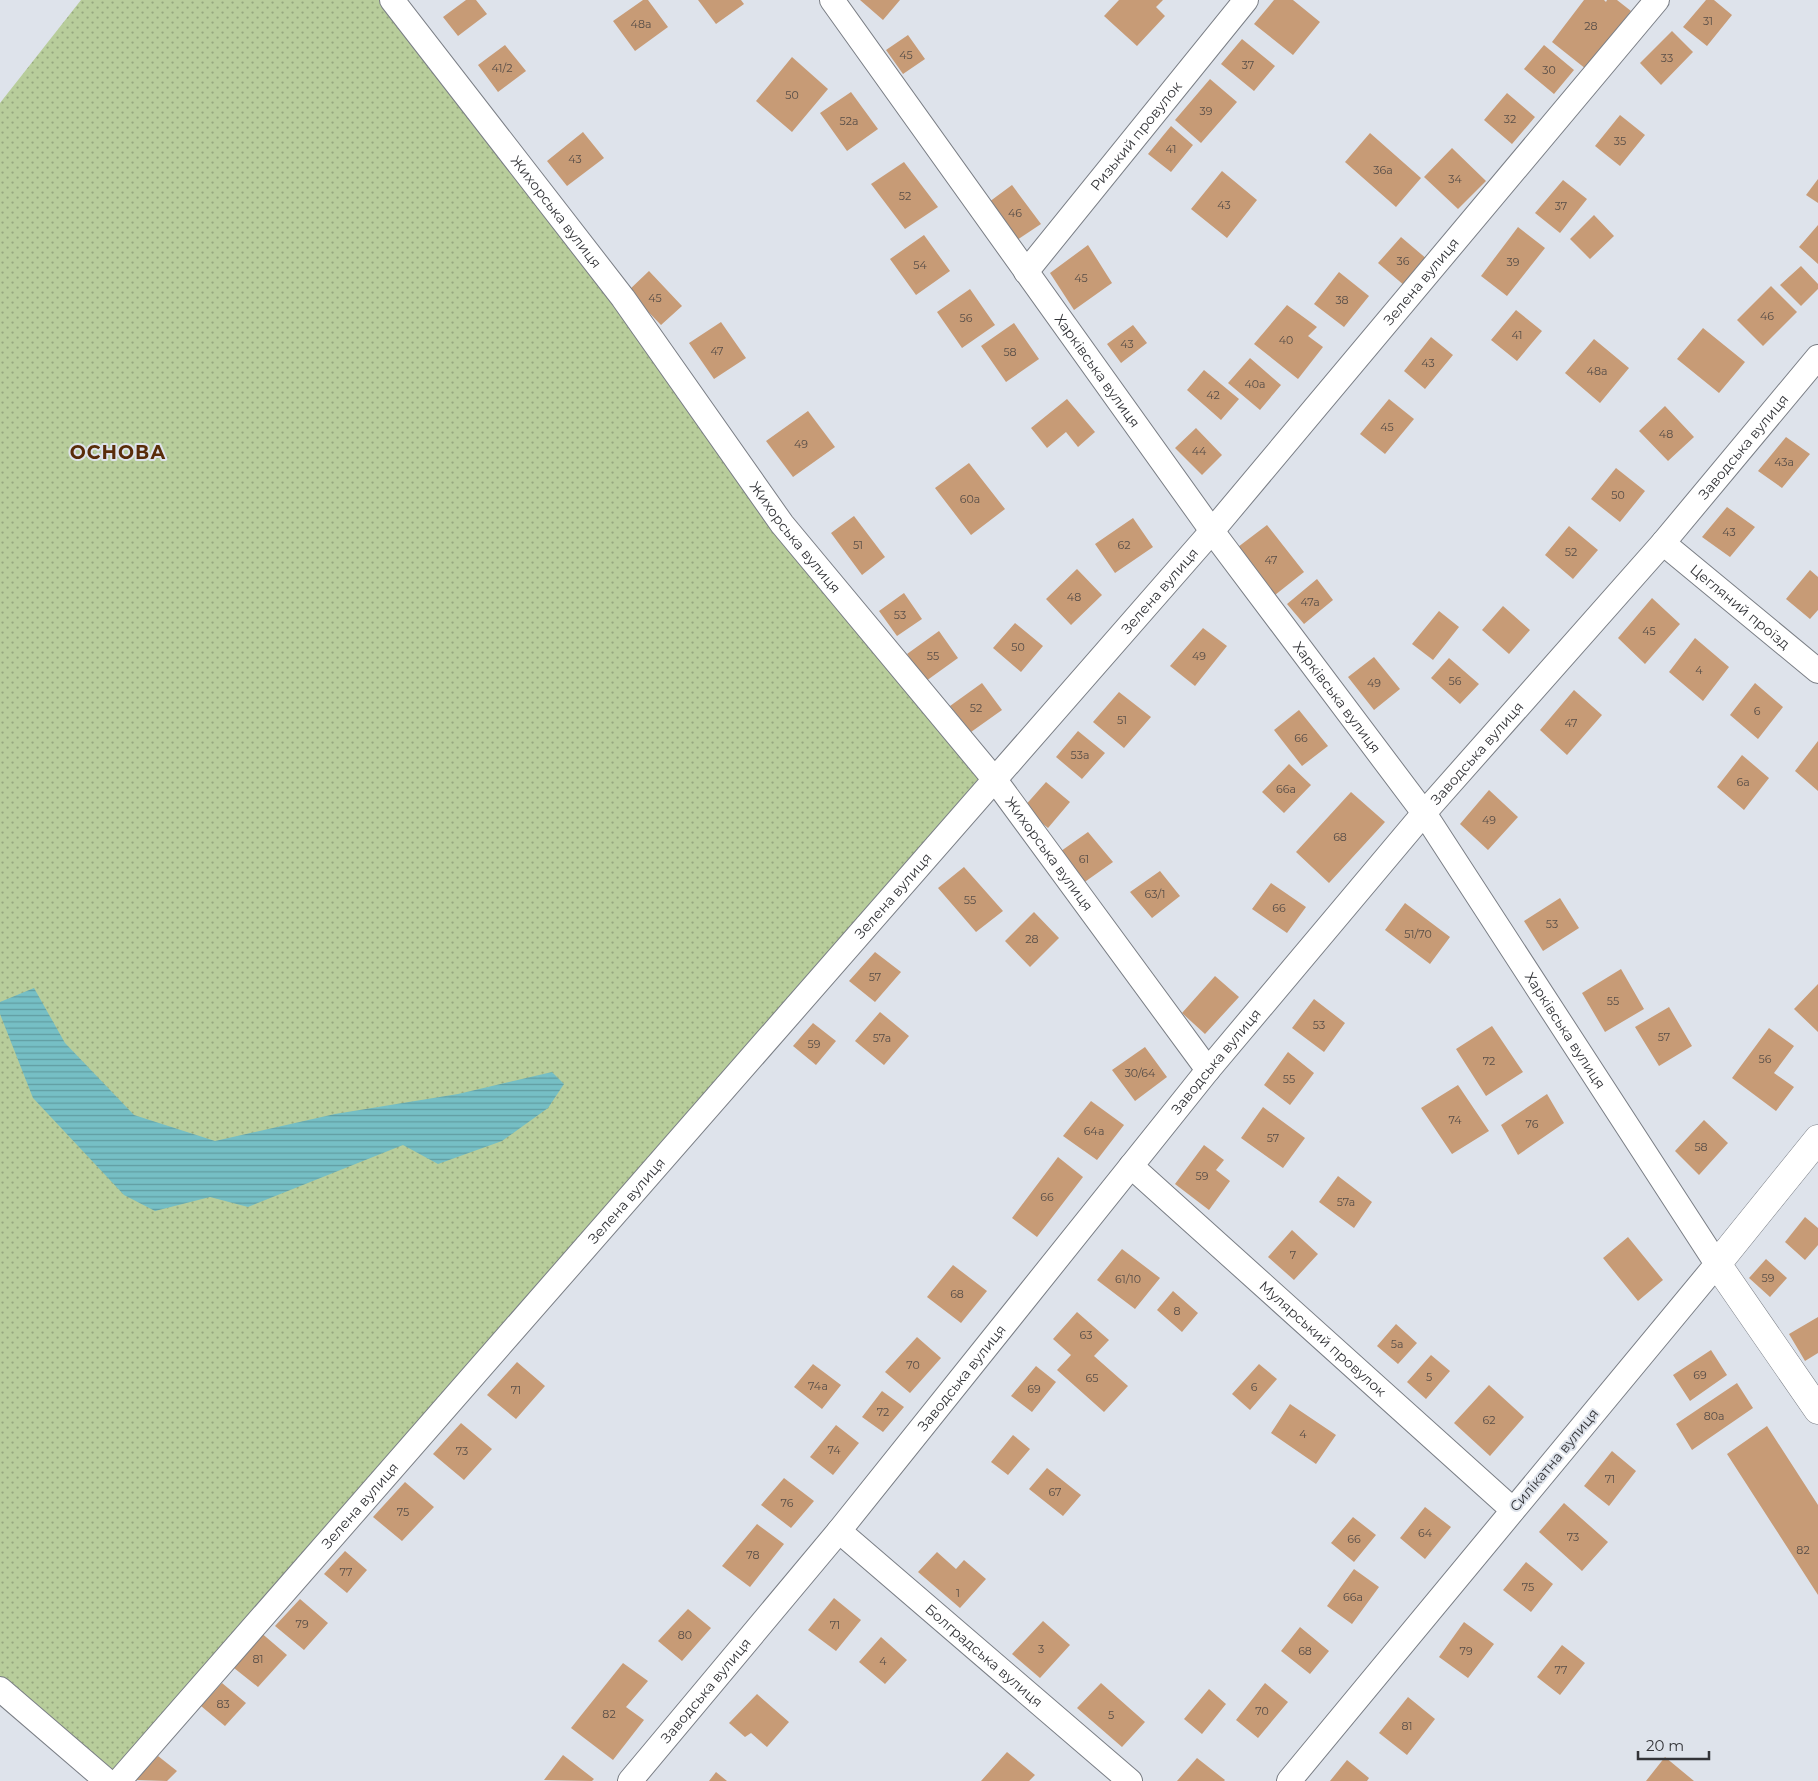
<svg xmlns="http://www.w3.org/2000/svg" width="1818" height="1781" font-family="Montserrat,sans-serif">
<defs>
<pattern id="grass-dots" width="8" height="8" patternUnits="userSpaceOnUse" patternTransform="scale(1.25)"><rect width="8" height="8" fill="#b8cd9b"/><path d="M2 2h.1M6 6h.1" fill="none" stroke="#96a77f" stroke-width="1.8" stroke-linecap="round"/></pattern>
<pattern id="water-rules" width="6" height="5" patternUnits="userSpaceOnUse" patternTransform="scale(1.25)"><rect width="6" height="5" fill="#76bfc5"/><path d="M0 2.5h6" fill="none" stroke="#619ca1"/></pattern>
</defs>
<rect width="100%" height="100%" fill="#dee3eb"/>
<path fill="url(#grass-dots)" d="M81,0H392L782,524L995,780L119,1781L0,1689V103Z"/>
<path fill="url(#water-rules)" d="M34,988L65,1043L134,1115L215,1141L335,1114L458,1094L552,1072L564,1084L548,1108L502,1141L438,1164L403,1145L248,1207L210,1197L155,1211L124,1195L33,1098L0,1014V1002Z"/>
<path fill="#c79b76" d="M466,0H476L487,14L458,36L443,17Z
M643,0H648L668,27L635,51L613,21Z
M698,0H741L744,4L716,24Z
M860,0H900L883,20Z
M1119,0H1163L1156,7L1165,16L1137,46L1104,16Z
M1274,0H1293L1320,22L1293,55L1254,24Z
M1584,0H1604L1606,2L1607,0H1617L1631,11L1586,69L1552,42Z
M1706,0H1714L1732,15L1707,46L1683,27Z
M1672,31L1693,52L1661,85L1640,63Z
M908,35L925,59L903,74L886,50Z
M1242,39L1275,66L1254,91L1221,64Z
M505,45L526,71L498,92L478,65Z
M1544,45L1574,70L1554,94L1524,69Z
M792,57L828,89L792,132L756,101Z
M1210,79L1237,102L1201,143L1175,120Z
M851,92L878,129L847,151L820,113Z
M1507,93L1535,117L1512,144L1484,120Z
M1620,115L1645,135L1620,166L1595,146Z
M1171,126L1193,145L1171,172L1148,154Z
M583,132L604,158L567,186L547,161Z
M1370,133L1421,178L1396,207L1345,162Z
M1452,148L1486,181L1458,209L1424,177Z
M904,162L938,207L905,229L871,184Z
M1222,171L1257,200L1227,238L1191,209Z
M1818,179V203L1806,195Z
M1563,180L1587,199L1560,233L1535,213Z
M1012,185L1041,224L1017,240L989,202Z
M1594,215L1614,236L1590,259L1570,239Z
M1818,225V264L1799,247Z
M1518,227L1545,248L1507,296L1481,276Z
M924,235L950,271L916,295L890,259Z
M1401,237L1428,260L1405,286L1378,263Z
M1088,245L1112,283L1074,310L1050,273Z
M1801,266L1818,284V289L1801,306L1780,285Z
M649,271L682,306L661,325L628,291Z
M1339,272L1369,296L1344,327L1314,304Z
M1771,286L1797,312L1763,346L1737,320Z
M970,289L995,325L962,348L937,312Z
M1287,305L1317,327L1308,336L1323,347L1298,379L1254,344Z
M1516,310L1542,331L1517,361L1491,340Z
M721,322L746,358L714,379L689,343Z
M1014,323L1039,359L1006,382L981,346Z
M1133,325L1147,343L1121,363L1107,344Z
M1703,328L1745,362L1719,393L1677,359Z
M1431,337L1453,355L1425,389L1404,371Z
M1594,339L1629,368L1600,403L1565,373Z
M1250,358L1281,385L1260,410L1228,383Z
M1204,370L1239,399L1221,420L1187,390Z
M1067,399L1095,432L1078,447L1066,432L1047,448L1031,428Z
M1389,399L1414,419L1385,454L1360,434Z
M1665,406L1694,437L1668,461L1639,431Z
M808,411L835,447L793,477L766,441Z
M1196,428L1222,455L1202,475L1175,448Z
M1786,437L1810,454L1782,488L1758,471Z
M969,463L1005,509L971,535L935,488Z
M1616,468L1645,491L1620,522L1591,499Z
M1727,507L1755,527L1730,557L1702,537Z
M854,516L885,557L862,575L831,533Z
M1133,518L1153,547L1115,573L1095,544Z
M1267,525L1304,572L1275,595L1238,547Z
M1569,526L1598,550L1573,579L1545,555Z
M1077,569L1102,595L1071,625L1046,599Z
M1810,570L1818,577V610L1810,619L1786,599Z
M1317,579L1333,600L1304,624L1287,604Z
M904,593L922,619L897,636L879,611Z
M1652,598L1680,624L1645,664L1618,638Z
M1503,606L1530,630L1509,654L1482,630Z
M1439,611L1459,627L1433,660L1412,644Z
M1015,623L1043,646L1021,672L993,648Z
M1203,628L1227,646L1195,686L1170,666Z
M939,631L958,658L926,681L907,654Z
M1695,638L1729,667L1703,701L1669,672Z
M1374,657L1400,689L1374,710L1348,677Z
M1449,658L1479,684L1460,704L1431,678Z
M982,683L1002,710L971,732L950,706Z
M1755,683L1783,707L1758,739L1730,715Z
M1574,690L1602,715L1567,755L1540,730Z
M1119,692L1151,717L1124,748L1093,722Z
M1299,710L1328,746L1302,766L1274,730Z
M1078,731L1105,753L1082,779L1056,757Z
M1818,741V791L1795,771Z
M1742,755L1769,778L1744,810L1717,787Z
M1289,764L1311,785L1284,813L1262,792Z
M1046,782L1070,802L1048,828L1023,808Z
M1489,790L1518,817L1488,850L1460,824Z
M1351,792L1385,822L1329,883L1296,852Z
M1088,832L1113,862L1079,886L1054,856Z
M964,867L1003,911L976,932L938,888Z
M1160,871L1180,896L1152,918L1130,892Z
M1271,883L1306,907L1287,933L1252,909Z
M1560,898L1579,928L1543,951L1524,921Z
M1405,903L1450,937L1430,964L1385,930Z
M1034,912L1059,938L1030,967L1005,941Z
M875,952L901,972L875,1002L849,981Z
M1621,969L1644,1009L1605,1032L1582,993Z
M1215,976L1239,997L1205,1034L1182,1013Z
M1818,984V1032L1794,1009Z
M1314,999L1345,1023L1324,1052L1292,1028Z
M1669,1007L1692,1046L1659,1066L1635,1027Z
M880,1012L909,1036L884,1065L855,1041Z
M813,1023L836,1041L816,1065L793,1046Z
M1492,1026L1523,1072L1486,1096L1456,1049Z
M1769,1028L1794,1046L1774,1073L1794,1087L1776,1111L1732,1078Z
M1145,1047L1167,1077L1135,1101L1112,1070Z
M1288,1052L1314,1073L1290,1105L1264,1085Z
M1458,1085L1489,1131L1452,1154L1421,1108Z
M1547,1094L1564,1123L1518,1155L1501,1125Z
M1091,1101L1124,1125L1097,1160L1063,1136Z
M1263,1107L1305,1138L1283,1168L1241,1138Z
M1704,1120L1728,1143L1699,1175L1675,1151Z
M1204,1145L1224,1160L1216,1170L1230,1181L1209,1210L1175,1184Z
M1058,1157L1083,1177L1037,1237L1012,1218Z
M1338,1176L1372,1202L1354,1228L1319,1202Z
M1805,1217L1818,1228V1245L1805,1260L1785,1242Z
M1292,1230L1318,1254L1294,1280L1268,1257Z
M1628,1237L1663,1280L1638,1301L1603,1258Z
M1122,1249L1160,1278L1135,1309L1097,1280Z
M1766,1259L1787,1278L1770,1297L1749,1278Z
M953,1265L987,1291L961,1323L927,1297Z
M1173,1291L1198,1313L1182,1332L1157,1310Z
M1077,1312L1109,1340L1094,1356L1128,1386L1104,1412L1057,1370L1071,1355L1053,1339Z
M1818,1317V1353L1805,1361L1789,1334Z
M1396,1324L1417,1343L1398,1364L1377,1346Z
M917,1337L941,1358L910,1393L885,1372Z
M1711,1350L1727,1375L1690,1401L1673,1375Z
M1431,1355L1450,1371L1426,1399L1407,1382Z
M517,1362L545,1386L516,1419L487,1395Z
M813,1364L841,1385L822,1409L794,1387Z
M1259,1364L1277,1379L1250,1410L1232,1394Z
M1036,1366L1056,1382L1032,1412L1011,1396Z
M1737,1383L1753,1408L1692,1450L1676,1424Z
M1489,1385L1524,1417L1490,1456L1454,1423Z
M882,1391L904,1407L883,1432L862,1417Z
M1290,1404L1336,1435L1316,1464L1271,1433Z
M461,1423L492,1449L464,1480L433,1454Z
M836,1425L859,1443L833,1475L810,1457Z
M1767,1426L1818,1505V1595L1727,1454Z
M1013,1435L1030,1449L1008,1475L991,1462Z
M1612,1451L1636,1471L1609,1506L1584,1486Z
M1047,1468L1081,1495L1063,1516L1029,1489Z
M784,1478L814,1501L791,1528L761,1505Z
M405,1482L434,1507L402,1541L373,1517Z
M1564,1503L1608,1542L1582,1571L1539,1532Z
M1425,1507L1451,1527L1425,1559L1400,1538Z
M1353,1517L1376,1535L1354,1562L1331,1543Z
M757,1524L784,1544L750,1587L722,1566Z
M345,1551L367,1570L347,1593L324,1574Z
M937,1552L956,1569L964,1560L986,1579L960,1608L918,1572Z
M1526,1562L1553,1584L1531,1612L1503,1590Z
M1354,1569L1379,1587L1352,1624L1327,1606Z
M834,1598L861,1620L836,1651L808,1630Z
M300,1599L328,1623L304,1650L275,1626Z
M688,1609L711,1628L682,1661L658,1641Z
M1043,1621L1070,1645L1040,1678L1012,1654Z
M1464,1622L1494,1644L1468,1678L1439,1657Z
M1300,1627L1329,1651L1310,1674L1281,1651Z
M259,1631L287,1655L258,1687L229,1664Z
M881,1637L907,1660L885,1684L859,1662Z
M1562,1645L1585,1663L1560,1695L1537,1677Z
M623,1663L648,1681L626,1707L644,1720L613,1760L571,1728Z
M222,1683L246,1703L225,1726L201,1706Z
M1101,1683L1145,1722L1122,1747L1077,1708Z
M1265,1683L1288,1702L1258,1738L1236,1720Z
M1209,1689L1226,1704L1202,1734L1184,1719Z
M757,1694L789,1722L767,1747L751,1733L745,1737L729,1723Z
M1408,1697L1435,1719L1407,1755L1379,1733Z
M1007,1752L1035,1775L1029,1781H981Z
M563,1755L594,1779L592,1781L544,1780Z
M158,1756L177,1771L167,1781L136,1780Z
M1665,1757L1694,1781H1646Z
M1197,1758L1225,1780L1224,1781H1177Z
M1347,1760L1369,1778L1367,1781H1330Z
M716,1772L727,1781H709Z"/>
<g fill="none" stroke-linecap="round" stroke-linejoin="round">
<g stroke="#7a7e85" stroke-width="26">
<g id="minor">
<path id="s1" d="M392,0L623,298L782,524L995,780L1208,1070"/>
<path id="s2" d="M832,0L1212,531L1424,813L1717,1264L1289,1781"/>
<path id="s3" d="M1026,272L1246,0"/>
<path id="s4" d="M1663,543L1818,671"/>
<path id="s5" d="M1131,1166L1513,1510"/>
<path id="s6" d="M839,1531L1130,1781"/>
<path d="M0,1689L107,1781"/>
<path id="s7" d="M119,1781L1212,531L1657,0"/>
<path id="s8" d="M630,1781L839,1531L1208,1070L1424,813L1663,543L1818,357"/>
</g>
</g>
<g stroke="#7a7e85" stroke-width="29">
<path id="major" d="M1818,1139L1717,1264L1818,1410"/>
</g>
<use href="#minor" stroke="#fff" stroke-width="24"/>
<use href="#major" stroke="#fff" stroke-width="28"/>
</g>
<g text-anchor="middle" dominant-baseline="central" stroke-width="4" stroke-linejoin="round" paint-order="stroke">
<g font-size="11" fill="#584e48">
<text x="1708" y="21">31</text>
<text x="641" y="24">48а</text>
<text x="1591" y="26">28</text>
<text x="906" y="55">45</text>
<text x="1667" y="58">33</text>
<text x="1248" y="65">37</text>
<text x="502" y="68">41/2</text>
<text x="1549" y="70">30</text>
<text x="792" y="95">50</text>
<text x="1206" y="111">39</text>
<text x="1510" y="119">32</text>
<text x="849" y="121">52а</text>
<text x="1620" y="141">35</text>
<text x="1171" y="149">41</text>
<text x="575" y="159">43</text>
<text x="1383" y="170">36а</text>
<text x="1455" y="179">34</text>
<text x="905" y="196">52</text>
<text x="1224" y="205">43</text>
<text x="1561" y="206">37</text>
<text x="1015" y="213">46</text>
<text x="1403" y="261">36</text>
<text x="1513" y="262">39</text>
<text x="920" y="265">54</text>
<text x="1081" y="278">45</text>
<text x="655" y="298">45</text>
<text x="1342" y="300">38</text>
<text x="1767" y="316">46</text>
<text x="966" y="318">56</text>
<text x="1517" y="335">41</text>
<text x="1286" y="340">40</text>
<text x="1127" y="344">43</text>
<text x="717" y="351">47</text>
<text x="1010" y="352">58</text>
<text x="1428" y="363">43</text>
<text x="1597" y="371">48а</text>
<text x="1255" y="384">40а</text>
<text x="1213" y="395">42</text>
<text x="1387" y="427">45</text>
<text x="1666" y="434">48</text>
<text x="801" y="444">49</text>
<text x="1199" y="451">44</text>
<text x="1784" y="462">43а</text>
<text x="1618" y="495">50</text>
<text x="970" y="499">60а</text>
<text x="1729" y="532">43</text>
<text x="858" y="545">51</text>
<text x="1124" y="545">62</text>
<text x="1571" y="552">52</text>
<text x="1271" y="560">47</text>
<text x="1074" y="597">48</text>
<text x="1310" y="602">47а</text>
<text x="900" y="615">53</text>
<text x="1649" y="631">45</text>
<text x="1018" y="647">50</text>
<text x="933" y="656">55</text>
<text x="1199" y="656">49</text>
<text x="1699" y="670">4</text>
<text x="1455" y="681">56</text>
<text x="1374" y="683">49</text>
<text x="976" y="708">52</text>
<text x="1757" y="711">6</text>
<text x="1122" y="720">51</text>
<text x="1571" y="723">47</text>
<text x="1301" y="738">66</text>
<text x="1080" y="755">53а</text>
<text x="1743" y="782">6а</text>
<text x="1286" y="789">66а</text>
<text x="1489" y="820">49</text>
<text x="1340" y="837">68</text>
<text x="1084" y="859">61</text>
<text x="1155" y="894">63/1</text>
<text x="970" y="900">55</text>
<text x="1279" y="908">66</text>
<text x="1552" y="924">53</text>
<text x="1418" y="934">51/70</text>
<text x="1032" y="939">28</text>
<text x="875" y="977">57</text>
<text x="1613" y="1001">55</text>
<text x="1319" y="1025">53</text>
<text x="1664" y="1037">57</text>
<text x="882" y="1038">57а</text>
<text x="814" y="1044">59</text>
<text x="1765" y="1059">56</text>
<text x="1489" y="1061">72</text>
<text x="1140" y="1073">30/64</text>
<text x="1289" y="1079">55</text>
<text x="1455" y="1120">74</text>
<text x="1532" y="1124">76</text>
<text x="1094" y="1131">64а</text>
<text x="1273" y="1138">57</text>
<text x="1701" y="1147">58</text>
<text x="1202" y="1176">59</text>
<text x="1047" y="1197">66</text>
<text x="1346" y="1202">57а</text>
<text x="1293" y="1255">7</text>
<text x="1768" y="1278">59</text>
<text x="1128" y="1279">61/10</text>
<text x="957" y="1294">68</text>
<text x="1177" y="1311">8</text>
<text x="1086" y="1335">63</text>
<text x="1397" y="1344">5а</text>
<text x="913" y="1365">70</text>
<text x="1700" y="1375">69</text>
<text x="1429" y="1377">5</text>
<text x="1092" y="1378">65</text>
<text x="818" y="1386">74а</text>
<text x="1254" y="1387">6</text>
<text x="1034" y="1389">69</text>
<text x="516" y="1390">71</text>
<text x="883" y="1412">72</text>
<text x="1714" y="1416">80а</text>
<text x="1489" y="1420">62</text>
<text x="1303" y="1434">4</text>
<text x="834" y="1450">74</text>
<text x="462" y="1451">73</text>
<text x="1610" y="1479">71</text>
<text x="1055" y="1492">67</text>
<text x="787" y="1503">76</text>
<text x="403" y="1512">75</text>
<text x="1425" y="1533">64</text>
<text x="1573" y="1537">73</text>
<text x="1354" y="1539">66</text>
<text x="1803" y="1550">82</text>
<text x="753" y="1555">78</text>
<text x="346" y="1572">77</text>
<text x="1528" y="1587">75</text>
<text x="958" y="1593">1</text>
<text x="1353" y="1597">66а</text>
<text x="302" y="1624">79</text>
<text x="835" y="1625">71</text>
<text x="685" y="1635">80</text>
<text x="1041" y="1649">3</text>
<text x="1305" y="1651">68</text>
<text x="1466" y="1651">79</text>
<text x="258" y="1659">81</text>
<text x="883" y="1661">4</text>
<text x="1561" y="1670">77</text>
<text x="223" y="1704">83</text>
<text x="1262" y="1711">70</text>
<text x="609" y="1714">82</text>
<text x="1111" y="1715">5</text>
<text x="1407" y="1726">81</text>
</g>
<g font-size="14" fill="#333438" stroke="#dee3eb">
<text stroke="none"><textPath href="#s3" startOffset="175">Ризький провулок</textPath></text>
<text stroke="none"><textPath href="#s1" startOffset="268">Жихорська вулиця</textPath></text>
<text stroke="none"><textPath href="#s7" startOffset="1986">Зелена вулиця</textPath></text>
<text stroke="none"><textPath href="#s2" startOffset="456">Харківська вулиця</textPath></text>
<text stroke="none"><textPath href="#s8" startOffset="1738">Заводська вулиця</textPath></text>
<text stroke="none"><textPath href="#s1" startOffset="672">Жихорська вулиця</textPath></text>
<text stroke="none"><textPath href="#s7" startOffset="1581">Зелена вулиця</textPath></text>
<text stroke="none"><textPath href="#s4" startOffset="100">Цегляний проїзд</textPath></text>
<text stroke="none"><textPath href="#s2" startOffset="861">Харківська вулиця</textPath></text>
<text stroke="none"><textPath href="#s8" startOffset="1332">Заводська вулиця</textPath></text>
<text stroke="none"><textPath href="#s1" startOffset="1078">Жихорська вулиця</textPath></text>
<text stroke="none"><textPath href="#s7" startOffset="1176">Зелена вулиця</textPath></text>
<text stroke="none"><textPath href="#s2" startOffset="1265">Харківська вулиця</textPath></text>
<text stroke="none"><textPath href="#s8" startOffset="928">Заводська вулиця</textPath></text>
<text stroke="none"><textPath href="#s7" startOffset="771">Зелена вулиця</textPath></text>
<text stroke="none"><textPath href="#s5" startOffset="258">Мулярський провулок</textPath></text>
<text stroke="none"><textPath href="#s8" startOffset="522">Заводська вулиця</textPath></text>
<text transform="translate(1554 1460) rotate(-50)">Силікатна вулиця</text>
<text stroke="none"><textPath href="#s7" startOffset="366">Зелена вулиця</textPath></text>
<text stroke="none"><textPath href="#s6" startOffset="191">Болградська вулиця</textPath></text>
<text stroke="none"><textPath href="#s8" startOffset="118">Заводська вулиця</textPath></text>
</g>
<g font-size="19" font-weight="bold" letter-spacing="1" fill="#592c09" stroke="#dee3eb">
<text x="118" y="452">ОСНОВА</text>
</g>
</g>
<path d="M1638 1751v8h71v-8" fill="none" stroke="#333438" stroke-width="2.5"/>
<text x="1646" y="1751" font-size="15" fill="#333438" stroke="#dee3eb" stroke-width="4" paint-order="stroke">20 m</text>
</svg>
